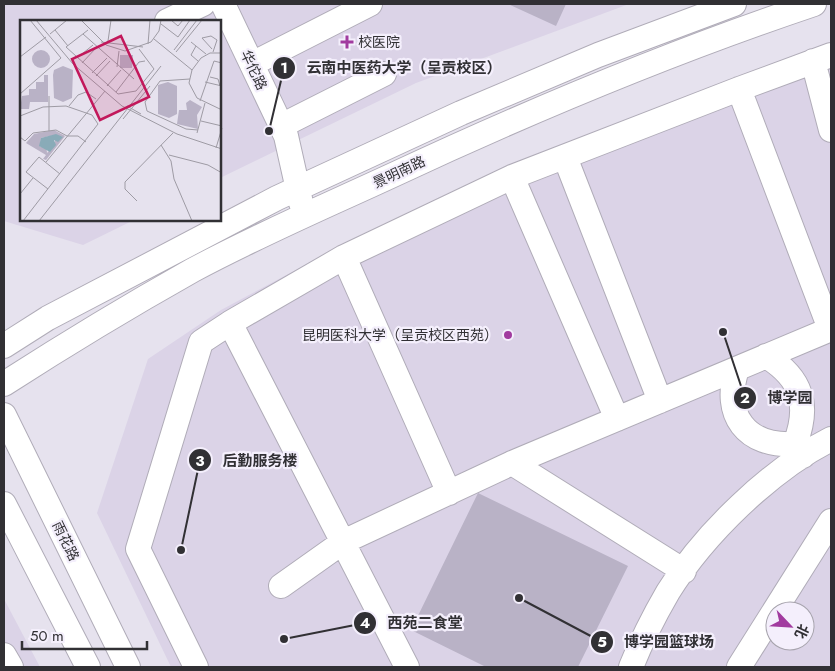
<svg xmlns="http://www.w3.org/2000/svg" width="835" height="671" font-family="Jost,'Noto Sans SC',sans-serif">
<rect width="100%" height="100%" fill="#e6e2ee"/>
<path fill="#dbd3e7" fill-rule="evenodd" d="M4,4H629L416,83L220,178V21H21V220H134L83,245L4,221Z
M831,45V667H171L97,513L148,359L221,310L307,264L490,179ZM775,611H805V641H775Z
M4,599L40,667H4Z"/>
<path fill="#b9b2c6" d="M508,4H566L556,26Z
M478,493L628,566L578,667H486L411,630Z"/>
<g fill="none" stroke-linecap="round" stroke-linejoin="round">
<g stroke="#b0acb8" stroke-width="26">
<path id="minor" d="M223,4L286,136L301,203
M167,21L203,4
M813,61L831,130
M252,64L370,4
M739,89L830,329
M281,126L384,74
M565,157L660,401
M512,177L617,419
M344,257L449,493
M230,323L407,667
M4,346L48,318L277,198L461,113L598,55L734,4
M766,356C802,378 810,405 795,444
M737,369C722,415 746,447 795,444L803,456
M4,384C66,344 129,306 193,270C258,235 326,206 393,175C530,111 671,52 814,4
M4,415L128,667
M512,463L684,571
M4,504L88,667
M281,586L343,542L512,463L831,329
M4,655L11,667
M196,667L138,549L201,342L230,323L344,257L512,177L739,89L831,55
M631,667C641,642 654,616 668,592C704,534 770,470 831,439
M739,667L831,521"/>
</g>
<use href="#minor" stroke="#fff" stroke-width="24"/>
</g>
<g fill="#a13b9f" stroke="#f4effc" stroke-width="2">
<path d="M344.5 34.5h5v5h5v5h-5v5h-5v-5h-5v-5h5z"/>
<circle cx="508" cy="335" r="5"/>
</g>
<g text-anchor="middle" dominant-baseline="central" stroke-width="4.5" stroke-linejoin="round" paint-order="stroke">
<g font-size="14" fill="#313034" stroke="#f4effc" text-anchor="start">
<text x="358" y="42">校医院</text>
<text x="498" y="335" text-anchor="end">昆明医科大学（呈贡校区西苑）</text>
</g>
<g font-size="14" fill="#313034" stroke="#f4effc">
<text transform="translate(254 70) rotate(65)">华佗路</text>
<text transform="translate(399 172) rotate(-25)">景明南路</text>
<text transform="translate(66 541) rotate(64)">雨花路</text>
</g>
</g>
<g transform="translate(20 20)">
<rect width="201" height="201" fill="#e6e2ee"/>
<path d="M34,110L45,116L26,140L23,139L26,135L6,123L14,114ZM35,115L42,117L35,119V124L27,133L26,124L20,127L21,118Z" fill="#b9b2c6" fill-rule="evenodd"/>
<path d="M12 39a9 9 0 1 1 18 0a9 9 0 1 1-18 0ZM100,35H113L112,48H100ZM43,46L53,50L52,78L43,82L34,78L33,55L34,50ZM24,55H28V82H10L9,89H0L2,76L9,75V69H16V62H24ZM148,62L157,66V94L149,98L138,94V65ZM170,80L182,87L177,95L178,109L157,104L159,90H167L166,83Z" fill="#b9b2c6"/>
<path d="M36,114L43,117L38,122L34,120L36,125L30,132L19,126L21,118Z" fill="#89abb8"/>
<path fill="none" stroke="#9e9ba4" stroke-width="1" d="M16,0L53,44L102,86L157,114L202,129M61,0L86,25L105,31L131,22L139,11L141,0M151,0L158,6L163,0M141,4L158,17L170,0M35,10L48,26M68,10L46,27L98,74L116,71L134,49L119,29M30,14L47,0M63,14L114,59M134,19L172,50M88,21L91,0M81,22L123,27M171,22L186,34M128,24L130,0M176,26L171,35L178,41M192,29L182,18L191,16L197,20L193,32M154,30L177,0M156,32L182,0M202,33H190L181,38L172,50L169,63L177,78L202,90M0,37L26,17M57,38L73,25M62,43L76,28M97,47L99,31M72,53L87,38M76,56L90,41M190,57L198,59L200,66M170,59L140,61L125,82L127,91L166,109L178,110M185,62L202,66M87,66L101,50M96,72L119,42L125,41M0,74L41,38L10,0M29,76V111M180,81L194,41L202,43M49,86L58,75L66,72L76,79M107,86L121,94M0,96L23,87L46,86L72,95L78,104L3,201M103,99L130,66M181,101L202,106M177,113L185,83M0,117L5,121L13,113L36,110L47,116H58L66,122M141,125L151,141L154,159L172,201M196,128L202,108M149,135L188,145L202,153M26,142L85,71M28,169L6,152L19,137L40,154M0,174L13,158M117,181L105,169V162L153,113M19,201L141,46"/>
<path fill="#c2185b" fill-opacity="0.15" stroke="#c2185b" stroke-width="2.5" d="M101,16L129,77L80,100L52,39Z"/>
<rect width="201" height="201" fill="none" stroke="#313034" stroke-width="2.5"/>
</g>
<path fill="none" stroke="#313034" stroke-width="2" d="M269 131L284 68M723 332L745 398M181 550L200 460M284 639L365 623M519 598L602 642"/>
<g fill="#313034" stroke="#f4effc" stroke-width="2">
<circle cx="269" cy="131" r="5"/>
<circle cx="723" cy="332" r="5"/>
<circle cx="181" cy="550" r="5"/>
<circle cx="284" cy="639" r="5"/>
<circle cx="519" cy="598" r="5"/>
<circle cx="284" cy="68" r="12"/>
<circle cx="745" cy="398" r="12"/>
<circle cx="200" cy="460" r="12"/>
<circle cx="365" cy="623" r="12"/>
<circle cx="602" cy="642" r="12"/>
</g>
<g font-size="15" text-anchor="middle" font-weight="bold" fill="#fff">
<text x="284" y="73">1</text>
<text x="745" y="403">2</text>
<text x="200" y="466">3</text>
<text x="365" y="628">4</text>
<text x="602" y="647">5</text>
</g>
<g font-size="15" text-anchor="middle" font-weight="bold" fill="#313034" stroke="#f4effc" stroke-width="4.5" stroke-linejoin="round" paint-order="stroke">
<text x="404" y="73">云南中医药大学（呈贡校区）</text>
<text x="790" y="403">博学园</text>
<text x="260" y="466">后勤服务楼</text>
<text x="425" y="628">西苑二食堂</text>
<text x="669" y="647">博学园篮球场</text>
</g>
<rect width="835" height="671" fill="none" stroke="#313034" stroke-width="10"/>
<g transform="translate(790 626) rotate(115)"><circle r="24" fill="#f4effc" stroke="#a6a3ac"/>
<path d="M0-4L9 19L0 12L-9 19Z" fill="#a13b9f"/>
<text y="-8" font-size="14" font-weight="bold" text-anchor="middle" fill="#313034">北</text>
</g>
<path d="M22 641v8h125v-8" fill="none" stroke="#313034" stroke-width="2.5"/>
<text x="30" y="641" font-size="15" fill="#313034" stroke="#f4effc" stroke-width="4" paint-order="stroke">50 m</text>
</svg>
